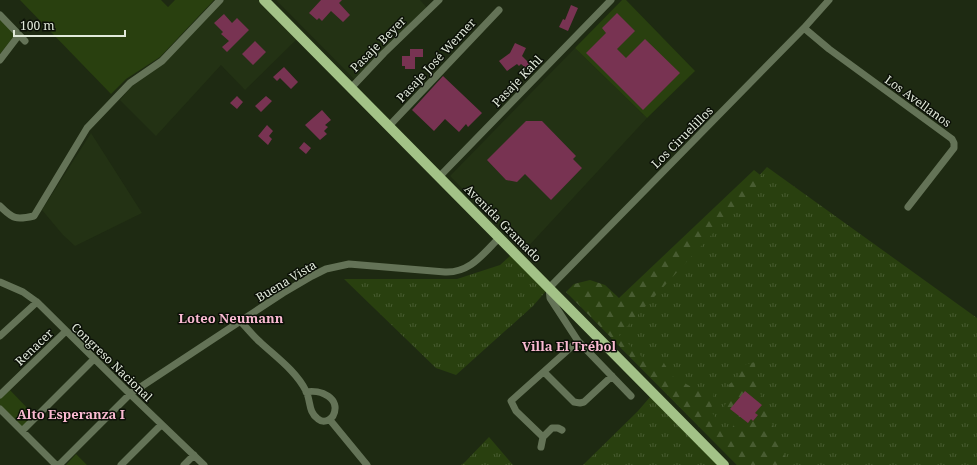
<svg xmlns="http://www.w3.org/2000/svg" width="977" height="465" font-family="'Noto Serif',serif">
<defs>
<pattern id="grass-tufts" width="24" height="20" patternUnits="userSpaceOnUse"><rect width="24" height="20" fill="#29400f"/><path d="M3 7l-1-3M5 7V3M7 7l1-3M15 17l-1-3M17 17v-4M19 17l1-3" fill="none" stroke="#485c31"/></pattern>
<pattern id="forest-firs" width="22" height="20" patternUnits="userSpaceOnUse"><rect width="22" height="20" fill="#29400f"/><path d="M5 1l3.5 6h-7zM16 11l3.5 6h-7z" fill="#485c31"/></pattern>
</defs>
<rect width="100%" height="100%" fill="#1e2a12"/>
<path fill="#233214" d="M224,0H258L297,39L245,90L221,65L156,136L120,100L131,87L165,62Z
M276,0H420L429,10L356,81Z
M575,48L647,118L524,251L450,176Z
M91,133L142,213L75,246L63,235L42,210Z"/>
<path fill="url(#grass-tufts)" d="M767,167L977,318V465H737L611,338Z
M511,255L546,291L533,306L456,375L436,368L344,279H457L500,265Z
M650,397L718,465H583L638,411Z
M489,437L513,465H461L465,462Z"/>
<path fill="url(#forest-firs)" d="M754,170L764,178L619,335L642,357L662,360L672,376L695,389L714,391L711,411L727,435L734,425L724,406L732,397L728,385L739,377V366L755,362L756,382L762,398L769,406L771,421L786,459L782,465H737L566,292L574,284L590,280L605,285L619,298Z"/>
<path fill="#29400f" d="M20,0H161L168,7L175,0H214L160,57L126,79L111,94Z
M622,0H626L695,71L647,118L575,48Z
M0,19L15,35L0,54Z
M8,388L34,415L22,427L0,405V396Z
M76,454L87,465H66Z"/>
<path fill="#783352" d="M321,0H342L339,3L350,15L343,22L331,11L322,21L319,18L317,20L309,13Z
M571,5L578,8L568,31L559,27L563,19L565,20Z
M617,13L635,31L617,49L626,58L645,39L680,73L643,110L586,53L606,33L602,28Z
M224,14L232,23L237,18L249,30L227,52L222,47L229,41L221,34L223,32L214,23Z
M255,41L266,52L253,65L242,54Z
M515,43L526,48L522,56L530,64L527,69L521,64L519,66L517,64L507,71L499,61L510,53Z
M410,49H423V57H415V69H405V66H402V56H410Z
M284,67L298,82L291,89L280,78L277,81L273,77Z
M443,76L482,113L468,127L466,124L459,132L445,119L434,131L412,110Z
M237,96L243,102L237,109L230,103Z
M266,96L272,101L261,112L255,106Z
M322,110L331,120L325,125L328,127L324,131L327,134L320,140L305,125Z
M526,121H542L576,156L573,159L582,168L551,200L525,174L517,182L506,180L487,160Z
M267,125L273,131L269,136L272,139L268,145L258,136Z
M304,142L311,148L306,154L299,148Z
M745,391L762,405L755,413L758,415L753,421L751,419L748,423L730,409Z"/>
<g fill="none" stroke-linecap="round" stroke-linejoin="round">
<path stroke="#647357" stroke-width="7" d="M0,15L25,41
M804,28L829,49L952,139L954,143V148L908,207
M0,60L19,35
M351,88L384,53L439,0
M389,126L499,10
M439,177L611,0
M0,206C13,219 16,220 34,216L87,128L130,83L162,61L220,0
M0,282L23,292L37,302L130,394L204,465
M241,322C247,328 253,336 260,342C276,357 296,371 306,391C311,401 308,412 318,419C323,423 329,421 333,416C342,398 320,389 306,392
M0,336L37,302
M544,372L574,402L580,403L584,402L612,376
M0,395L66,331
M631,396L578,341L550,298L549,288L804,28L829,0
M0,409L56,465
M330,420L367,465
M22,431L94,359
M543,437L516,411L511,401L578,341
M541,447L543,437L552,428H558L562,430
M59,465L130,394L283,293L312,276L326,269L349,264L445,272C470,273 483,254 499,238
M121,465L161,425
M184,465L194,455"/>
<path stroke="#a3c287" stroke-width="10" d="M264,0L724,465"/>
</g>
<g text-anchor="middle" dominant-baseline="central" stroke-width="3" stroke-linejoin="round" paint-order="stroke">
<g font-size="12" fill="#e1e9da" stroke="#0b1007">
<text transform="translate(378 44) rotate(-45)">Pasaje Beyer</text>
<text transform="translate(436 60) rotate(-47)">Pasaje José Werner</text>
<text transform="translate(517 81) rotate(-46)">Pasaje Kahl</text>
<text transform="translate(918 101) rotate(36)">Los Avellanos</text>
<text transform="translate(682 137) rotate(-45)">Los Ciruelillos</text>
<text transform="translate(503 223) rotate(45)">Avenida Gramado</text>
<text transform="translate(286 281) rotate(-31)">Buena Vista</text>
<text transform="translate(34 347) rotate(-44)">Renacer</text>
<text transform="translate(112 362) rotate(44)">Congreso Nacional</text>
</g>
<g font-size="13" font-weight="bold" fill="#fabad2" stroke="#0b1007">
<text x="231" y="318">Loteo Neumann</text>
<text x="569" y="346">Villa El Trébol</text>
<text x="71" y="414">Alto Esperanza I</text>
</g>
</g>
<path d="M14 30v6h111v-6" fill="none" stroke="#e1e9da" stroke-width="2"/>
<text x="20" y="30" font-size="12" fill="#e1e9da" stroke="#0b1007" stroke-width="3" paint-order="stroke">100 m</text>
</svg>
